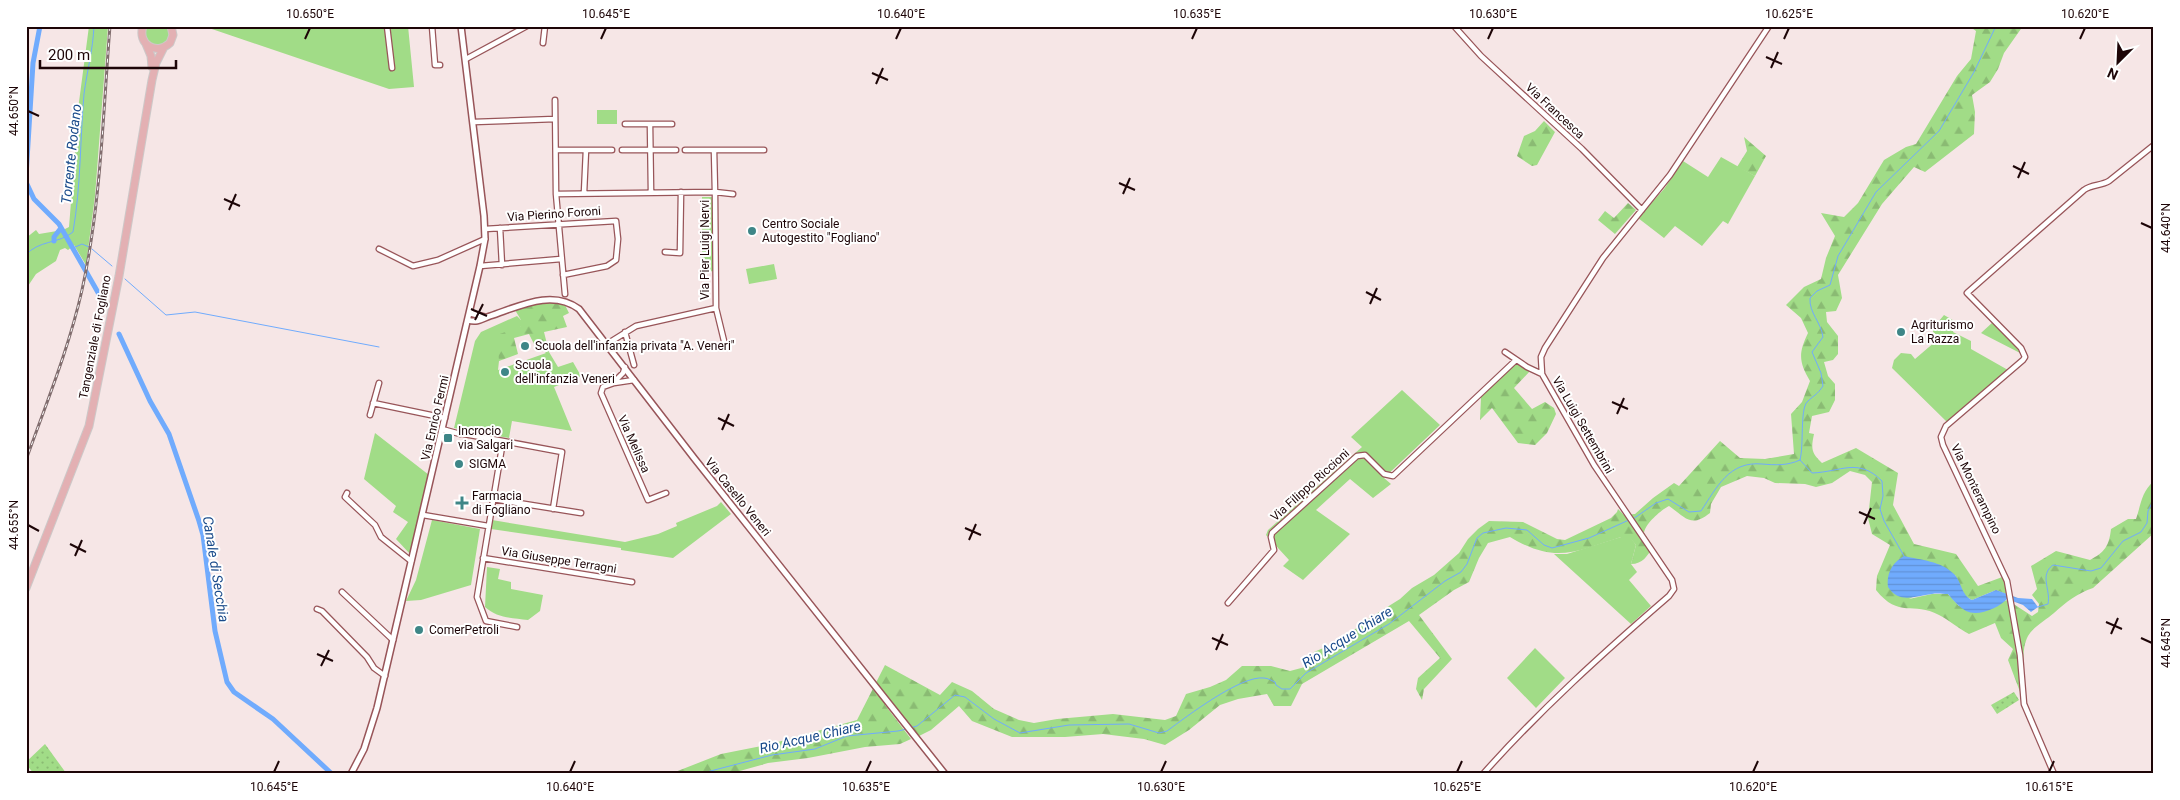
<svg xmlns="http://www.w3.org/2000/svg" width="2180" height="800" font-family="Roboto,sans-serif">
<defs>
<pattern id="forest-firs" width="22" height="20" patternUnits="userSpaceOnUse" patternTransform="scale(1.25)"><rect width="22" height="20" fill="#a1dc87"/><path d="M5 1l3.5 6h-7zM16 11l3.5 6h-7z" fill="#8abb73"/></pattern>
<pattern id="garden-dots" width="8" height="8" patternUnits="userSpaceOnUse" patternTransform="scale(1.25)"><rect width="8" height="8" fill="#a1dc87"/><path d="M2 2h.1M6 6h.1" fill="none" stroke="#8abb73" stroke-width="1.8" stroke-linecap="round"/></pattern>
<pattern id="water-rules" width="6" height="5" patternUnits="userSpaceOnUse" patternTransform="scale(1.25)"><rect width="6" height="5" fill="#70abfd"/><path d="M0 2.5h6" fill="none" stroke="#6192d7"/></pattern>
</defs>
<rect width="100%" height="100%" fill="#f6e6e6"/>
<path fill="#a1dc87" d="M89,26H108L95,196L86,265L74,245L68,250L65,248L60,250L56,261L36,274L26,289V238L36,230L39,234L63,230L69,227L79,102Z
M146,26H168C173,45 158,52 145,38Z
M408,26L414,87L389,89L206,27Z
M597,110H617V124H597Z
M1721,157L1755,176L1728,224L1723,221L1702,246L1675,226L1664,238L1638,218L1664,189L1683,161L1708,177Z
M702,197H715V271L702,272Z
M774,264L777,279L749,284L746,269Z
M1944,315L1956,322L1953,332L1971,341V349L2008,370L1947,422L1892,368L1894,360L1901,353L1911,354L1915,359L1936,341L1938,336L1933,332V328Z
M517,316L521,320V326L499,361L498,370L549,352L558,367L573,362L581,376L554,387L572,431L512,421L509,438L454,428L475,341L481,332Z
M1993,322L2022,354L1981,333Z
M1402,390L1440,425L1384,478L1391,484L1373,498L1350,479L1316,510L1350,534L1303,580L1283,566L1289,560L1266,535L1268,530L1362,447L1351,437Z
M375,433L429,475L410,554L396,539L408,522L393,512L396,506L364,479Z
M721,502L731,514L673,558L621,550V548L491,529L492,520L625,542L658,534L677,526L676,523L717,506Z
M432,520L480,529L471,585L421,600L406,601L416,580Z
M1621,537H1630L1636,545L1631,564L1637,572L1629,580L1651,606L1631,624L1554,554H1567Z
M487,567L500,569L498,579L511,582V589L543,595L540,611L528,620C512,618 497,618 485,607Z
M1535,648L1565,678L1536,708L1507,678Z"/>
<path fill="url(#forest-firs)" d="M1969,26H2023L2004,53L1998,69L1990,82L1972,95L1975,112L1974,134L1925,172L1914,167L1882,204L1838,275L1842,298L1836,311L1826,312L1827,322L1838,336V354L1833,360L1824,362L1828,376L1835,384V400L1829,412L1812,416L1809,433L1814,434C1811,448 1811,453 1822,463L1856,448L1898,473L1893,505L1914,544L1956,554L1978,586L2005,576L2011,596L1996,590L1972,600L1965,596L1955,575L1909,599L1932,594H1948L1959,606L2010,600L2023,692L2012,603L2032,616L2038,612L2039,604L2032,595L2037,589L2031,566L2056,551L2090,560C2105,552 2109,546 2111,529L2128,519H2136C2141,505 2141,492 2154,481V533L2093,588C2078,593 2066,602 2054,613C2046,620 2033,627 2028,636C2018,654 2027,693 2028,713L2008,660L2013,649L2001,638L1995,623L1969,634C1958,628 1949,620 1939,615C1913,601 1899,619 1876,590L1877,576L1890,545L1872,534L1868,518L1872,482L1865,475L1850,471L1832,483L1816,487L1805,484L1775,483L1764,478L1747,476L1721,487L1711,504L1710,513C1691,528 1686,518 1669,506C1661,510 1645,524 1644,533L1653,547C1647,556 1643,564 1631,564L1636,545L1629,537H1621C1575,552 1555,564 1510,537L1488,543L1479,558L1469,582L1454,590L1419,615L1452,659L1424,689L1422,700L1416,689L1418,678L1440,658L1409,621L1302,684L1291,706H1274L1267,694L1238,699L1220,705L1189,730L1165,745L1144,739L1103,734L1065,737H1012L972,721L959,706L931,730L919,736L889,700L885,705L911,739L900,744L865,747L808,758L768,763L729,774H670L721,754L767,745L857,720L885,665L940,695L952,682L972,691L994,709L1019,720L1034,723L1057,719L1113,714L1165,720L1176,716L1186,694L1210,687L1226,680L1242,666H1271L1290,671L1305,667L1314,652L1340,641L1368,619L1400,599L1412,588L1434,575L1459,553L1468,539L1478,529L1489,521L1523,522L1557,539L1565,540L1611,518L1617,512L1618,509L1624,515L1635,514L1653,498L1674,483L1679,486L1720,441L1740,458L1765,459L1794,454L1791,414L1802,402L1810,381C1799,362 1798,354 1808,333L1801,318L1786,305L1804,287L1821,279L1826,258L1835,236L1821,213L1844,217L1858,203L1884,160L1906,147L1916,144L1957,76L1971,59L1976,31Z
M1544,121L1555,132L1537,165L1532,166L1517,156L1524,136L1535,131Z
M1744,137L1766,156L1755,176L1737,167L1747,151Z
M1628,203L1636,210L1615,234L1598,220L1605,211L1614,218Z
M549,300L564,303L569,313L563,316L567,327L544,332L549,352L546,354L542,342L534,344L529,334L514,338L518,354L499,361L497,335L521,326V320L515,310Z
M1516,363L1530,371L1514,388L1532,409L1545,402L1554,408L1556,414L1547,433L1535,445L1518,443L1492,408L1480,420L1481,397Z"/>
<path fill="url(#garden-dots)" d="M2014,692L2019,700L1997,714L1991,705Z
M45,744L66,773L65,774H34L26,764V762Z"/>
<path fill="url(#water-rules)" d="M1904,556C1921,560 1941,561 1954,574C1962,582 1961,595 1972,600L1996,590L2018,598L2032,599L2038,607L2031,612L2023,605L2007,599C1999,608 1978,617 1966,611C1959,607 1953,600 1948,594C1943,594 1937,593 1932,594C1915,596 1899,604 1888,587C1886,573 1893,562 1904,556Z"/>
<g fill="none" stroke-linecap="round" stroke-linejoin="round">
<path stroke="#70abfd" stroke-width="1" d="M73,248L82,244L89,247
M92,249L112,266
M26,255C38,240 59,244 73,232C81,186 80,140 84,94C87,71 93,50 94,26
M125,279L166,315L195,312L379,347
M1800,460C1804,445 1800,410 1807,402C1813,396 1817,395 1823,386L1821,373L1812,352L1823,337C1821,322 1809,313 1810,298L1817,291L1830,285L1838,256L1876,192L1939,131L1974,72L1996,26
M1800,460L1812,473C1841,472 1858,457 1882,481L1883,496L1880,509L1884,521L1904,556
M1633,519L1656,503L1668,499L1689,512L1701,511C1717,487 1729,461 1762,464C1775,465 1787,466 1800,460
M2038,607L2048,604C2051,590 2039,575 2053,565L2091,571L2101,568L2123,541L2141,532L2147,523L2148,511L2154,499
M910,728L917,726L955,695L965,697L994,719L1020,733L1069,725L1129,724L1159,733L1167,731C1186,717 1241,675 1264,678C1268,678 1272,681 1275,682L1276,685L1282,689H1290L1306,673L1389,624L1445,581L1461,572L1467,564L1477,538L1483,533L1506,528L1527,530L1544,545L1552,548L1589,538L1629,520
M699,774L772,755L815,749L847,736L898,731L907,729"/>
<path stroke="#70abfd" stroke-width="5" d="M26,176L33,63L40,26
M26,182L34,199L59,224L104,303
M54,241V237L61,228
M119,334L150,401L169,434L199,521L203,535L215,631L227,682L234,692L273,719L332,774"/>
<g stroke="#985559" stroke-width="7">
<path id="minor" d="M387,26L392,68
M432,26L435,65H440
M1454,26L1481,56L1582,149L1642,210
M543,43L545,26
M466,59L527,26
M555,100L556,194L565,294
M474,122L555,119
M625,124H672
M650,124L651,192
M556,150H612
M622,150H676
M685,150H764
M584,193L586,150
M556,194L715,192L714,150
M500,228L502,265
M485,229L616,221L618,239L616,260L607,266L563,275
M379,249L413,266L438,260L485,239
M665,252L680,253L681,192
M480,266L561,259
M716,308L725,345
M625,332L634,365
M607,344L636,326L716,308L715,192L733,194
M1505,352L1527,367L1542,374
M634,380L614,383L603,387L601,393L648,500L666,493
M614,382L623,373L625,367
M373,403L445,418
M370,415L379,383
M442,429L460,434
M464,434L503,441
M347,493L345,497L375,525L381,537L411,561
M493,499L581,513
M423,515L488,526
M483,558L632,582
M342,592L393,640
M1228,603L1274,550L1271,537L1272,533L1357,456L1365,455L1384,474L1393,476L1516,360
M317,609L322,611L367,657L374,668L385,676
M517,627L486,621L477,597L503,441L562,452L553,509
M1483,774C1541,709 1603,653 1669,596L1674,589L1672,580L1594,465L1542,374L1541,357L1545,348L1603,258L1670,175L1769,26
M2054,774L2024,704L2020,655L2007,581L1943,445L1941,437L1946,426L2023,360L2025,357L2021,348L1967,293L2084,190C2092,184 2101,186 2109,181L2154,145"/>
</g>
<g stroke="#985559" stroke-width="8">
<path id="tertiary" d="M470,313L485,317
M468,320C477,323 482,319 490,316C520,306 552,289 579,309L694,458L945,774
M351,774L364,749L377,708L480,266L485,239L484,216L461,26"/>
</g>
<g stroke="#cdc8c8" stroke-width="9">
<path id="primary" d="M143,26C137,44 156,56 170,43L173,35L171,26
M146,44L151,56L152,67
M26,588L89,426L119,276L152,80L156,63L164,47"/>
</g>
<use href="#minor" stroke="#fff" stroke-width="4.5"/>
<use href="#tertiary" stroke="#fff" stroke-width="5"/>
<use href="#primary" stroke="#e3b0b3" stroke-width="7"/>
<g stroke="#816d6e" stroke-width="3">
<path id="rail" d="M26,460C46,404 69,348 82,290C101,204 103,114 110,26"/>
</g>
<use href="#rail" stroke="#fff" stroke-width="1" stroke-dasharray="4" stroke-linecap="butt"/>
</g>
<path fill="none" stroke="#1d0507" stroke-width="2" d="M305,39L310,28M601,39L606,28M896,39L901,28M1192,39L1197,28M1488,39L1493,28M1784,39L1789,28M2080,39L2085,28M1766,57L1782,64M1771,68L1778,52M872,73L888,80M876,84L883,68M28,111L39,116M2013,166L2029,174M2018,178L2025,162M1119,183L1135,190M1123,194L1130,178M224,199L240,206M229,210L236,194M2141,223L2152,228M1366,292L1381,300M1370,304L1377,288M471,309L487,316M475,320L483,304M1612,402L1628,409M1617,414L1624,398M718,418L734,426M722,430L729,414M1859,512L1875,519M1864,524L1871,508M28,525L39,531M965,528L981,535M969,540L976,524M70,544L86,552M75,556L82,540M2106,622L2122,629M2111,634L2118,618M1212,638L1228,645M2141,638L2152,643M1216,650L1223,634M317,654L333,661M321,666L329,650M274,772L279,761M570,772L575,761M866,772L871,761M1161,772L1166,761M1457,772L1462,761M1753,772L1758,761M2049,772L2054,761"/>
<g fill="#3e8687" stroke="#fff" stroke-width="2">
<circle cx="752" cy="231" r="5"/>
<circle cx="1901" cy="332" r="5"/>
<circle cx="525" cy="346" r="5"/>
<circle cx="505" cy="372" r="5"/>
<rect x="443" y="433" width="10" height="10" rx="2.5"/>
<circle cx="459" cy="464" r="5"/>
<path d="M459.5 495.5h5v5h5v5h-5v5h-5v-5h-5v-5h5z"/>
<circle cx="419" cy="630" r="5"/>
</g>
<g text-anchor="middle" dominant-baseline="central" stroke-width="4" stroke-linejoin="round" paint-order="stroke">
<g font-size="12" fill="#1d0507" stroke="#fff">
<text transform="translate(1555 111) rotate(43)">Via Francesca</text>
<text transform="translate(554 214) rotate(-4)">Via Pierino Foroni</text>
<text transform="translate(705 250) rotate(-90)">Via Pier Luigi Nervi</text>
<text transform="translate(95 337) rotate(-79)">Tangenziale di Fogliano</text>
<text transform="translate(435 418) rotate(-77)">Via Enrico Fermi</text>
<text transform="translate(1583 425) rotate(60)">Via Luigi Settembrini</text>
<text transform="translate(634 444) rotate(66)">Via Melissa</text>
<text transform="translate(1310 485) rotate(-42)">Via Filippo Riccioni</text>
<text transform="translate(1976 489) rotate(64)">Via Monterampino</text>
<text transform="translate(738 497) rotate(51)">Via Casello Veneri</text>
<text transform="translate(559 560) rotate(9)">Via Giuseppe Terragni</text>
</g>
<g font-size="12" fill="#1d0507" stroke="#fff" text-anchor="start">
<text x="762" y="224">Centro Sociale<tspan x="762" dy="14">Autogestito "Fogliano"</tspan></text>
<text x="1911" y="325">Agriturismo<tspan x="1911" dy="14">La Razza</tspan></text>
<text x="535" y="346">Scuola dell'infanzia privata "A. Veneri"</text>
<text x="515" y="365">Scuola<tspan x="515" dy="14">dell'infanzia Veneri</tspan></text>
<text x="458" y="431">Incrocio<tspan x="458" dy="14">via Salgari</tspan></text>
<text x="469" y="464">SIGMA</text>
<text x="472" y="496">Farmacia<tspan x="472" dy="14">di Fogliano</tspan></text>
<text x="429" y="630">ComerPetroli</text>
</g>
<g font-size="14" font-style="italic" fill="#1a4b8b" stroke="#fff">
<text transform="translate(71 154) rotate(-84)">Torrente Rodano</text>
<text transform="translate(216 569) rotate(81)">Canale di Secchia</text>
<text transform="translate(1347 637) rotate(-32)">Rio Acque Chiare</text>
<text transform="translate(810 737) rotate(-13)">Rio Acque Chiare</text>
</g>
</g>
<rect width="2180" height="800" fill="none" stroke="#ffffff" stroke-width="55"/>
<g transform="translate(2118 62) rotate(204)" stroke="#ffffff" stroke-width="4" paint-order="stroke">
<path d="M0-4L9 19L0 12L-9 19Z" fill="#1d0507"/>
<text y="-8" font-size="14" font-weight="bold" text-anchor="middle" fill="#1d0507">N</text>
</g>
<path d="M40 60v8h136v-8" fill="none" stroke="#1d0507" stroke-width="2.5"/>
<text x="48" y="60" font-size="15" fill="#1d0507" stroke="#ffffff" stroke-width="4" paint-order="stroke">200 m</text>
<rect x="28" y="28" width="2124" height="744" fill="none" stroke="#1d0507" stroke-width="2"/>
<g font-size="12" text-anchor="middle" fill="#1d0507">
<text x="310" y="18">10.650°E</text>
<text x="606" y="18">10.645°E</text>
<text x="901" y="18">10.640°E</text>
<text x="1197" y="18">10.635°E</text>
<text x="1493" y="18">10.630°E</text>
<text x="1789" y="18">10.625°E</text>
<text x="2085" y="18">10.620°E</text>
<text transform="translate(14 111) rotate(-90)" y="4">44.650°N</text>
<text transform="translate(2166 228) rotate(-90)" y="4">44.640°N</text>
<text transform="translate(14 525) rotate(-90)" y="4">44.655°N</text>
<text transform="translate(2166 643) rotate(-90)" y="4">44.645°N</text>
<text x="274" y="791">10.645°E</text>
<text x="570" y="791">10.640°E</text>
<text x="866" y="791">10.635°E</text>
<text x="1161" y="791">10.630°E</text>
<text x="1457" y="791">10.625°E</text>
<text x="1753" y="791">10.620°E</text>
<text x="2049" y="791">10.615°E</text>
</g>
</svg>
